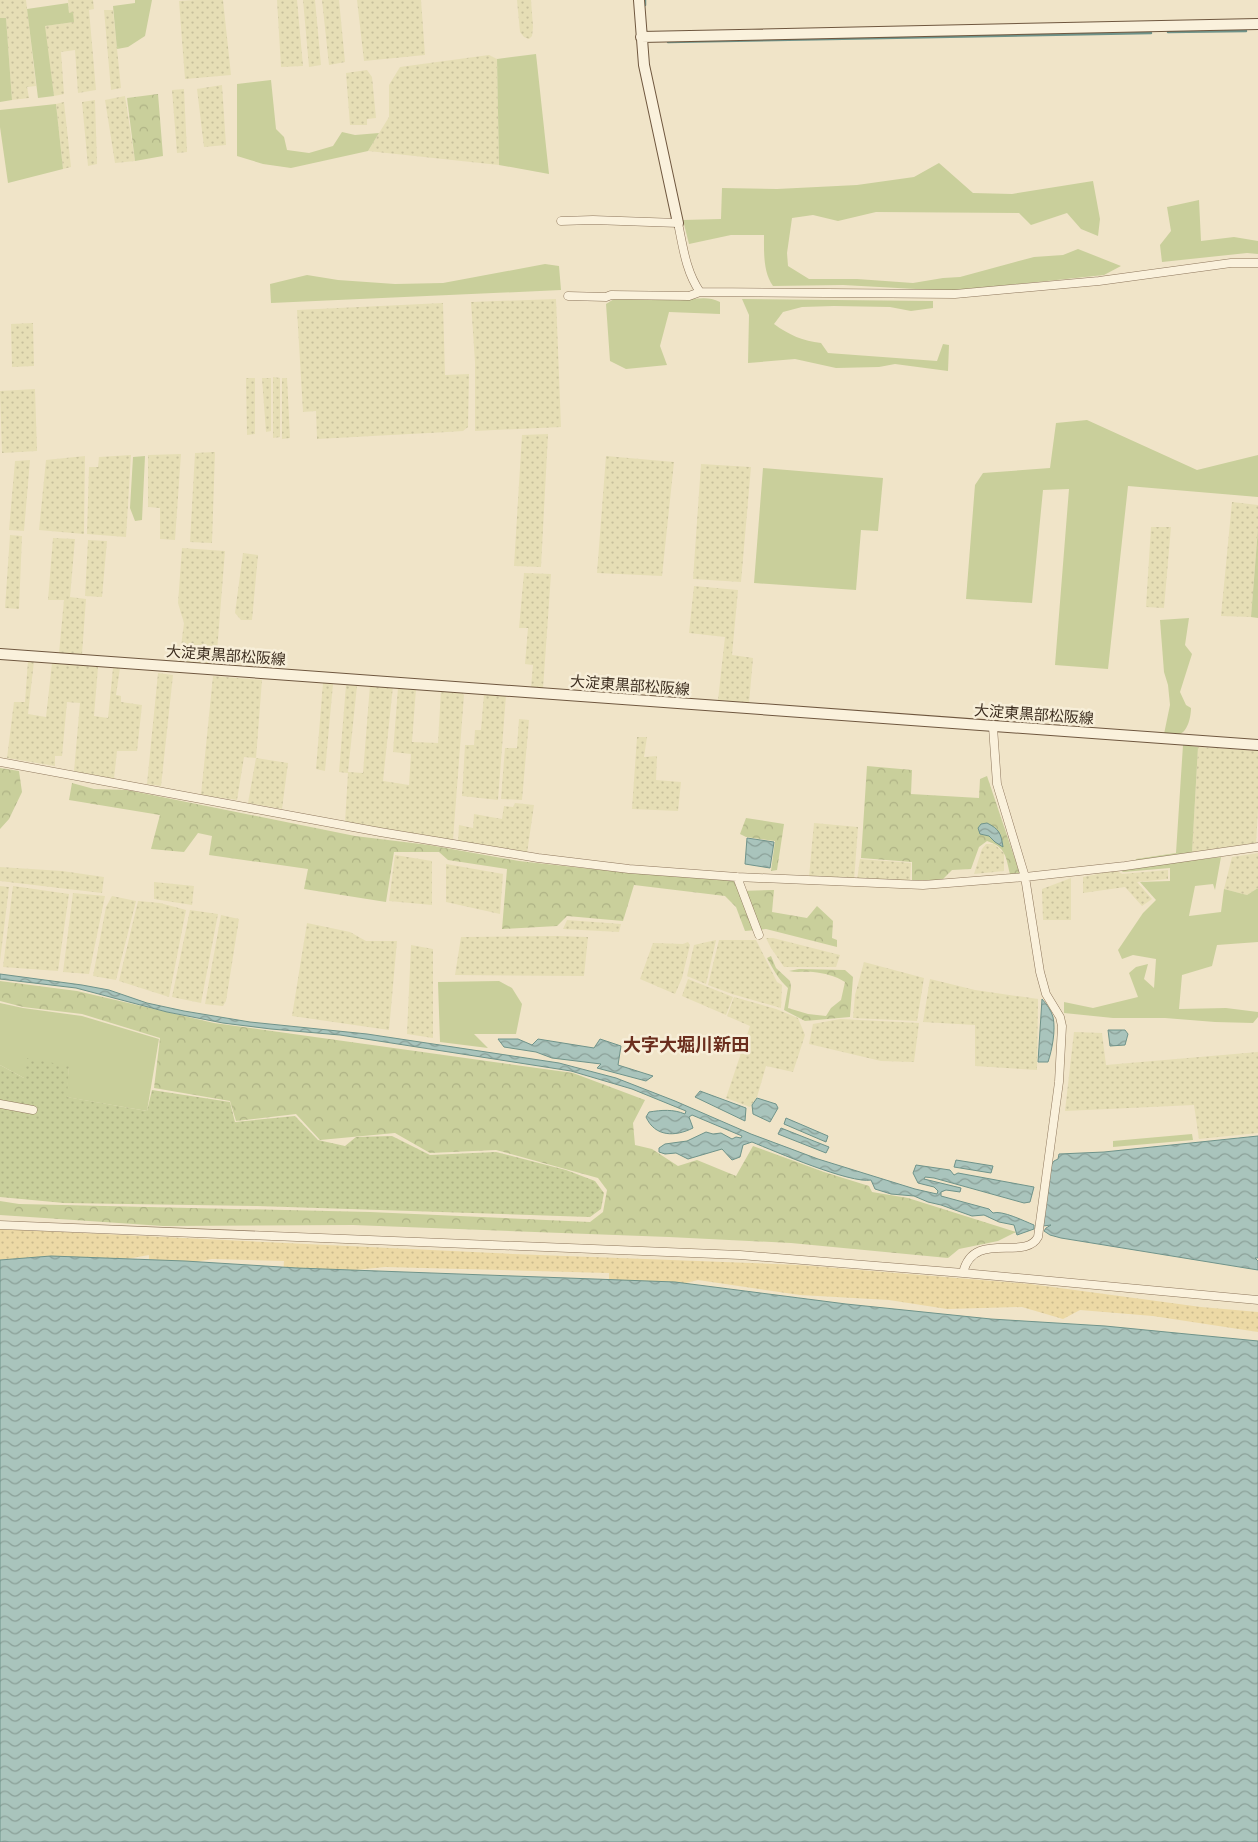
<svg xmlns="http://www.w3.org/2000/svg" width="1258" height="1842" font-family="Merriweather,'Noto Sans JP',serif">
<defs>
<pattern id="farmland-dots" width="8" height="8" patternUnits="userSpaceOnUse" patternTransform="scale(1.25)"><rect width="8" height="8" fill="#e6deb5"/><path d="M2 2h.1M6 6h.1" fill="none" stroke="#c6bf9b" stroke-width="1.8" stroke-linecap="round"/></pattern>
<pattern id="forest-crowns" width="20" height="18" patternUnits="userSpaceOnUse" patternTransform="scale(1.25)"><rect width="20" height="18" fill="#c9cf9b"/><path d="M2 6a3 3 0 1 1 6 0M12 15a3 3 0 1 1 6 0" fill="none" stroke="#aeb285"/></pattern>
<pattern id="sand-dots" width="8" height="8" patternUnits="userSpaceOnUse" patternTransform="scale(1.25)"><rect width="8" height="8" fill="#ecd9a5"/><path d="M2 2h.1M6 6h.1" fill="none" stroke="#cbbb8e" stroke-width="1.8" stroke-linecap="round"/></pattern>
<pattern id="park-dots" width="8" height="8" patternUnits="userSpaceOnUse" patternTransform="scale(1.25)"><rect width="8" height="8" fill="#c9cf9b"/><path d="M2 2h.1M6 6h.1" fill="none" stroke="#aeb285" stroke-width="1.8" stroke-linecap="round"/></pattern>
<pattern id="water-waves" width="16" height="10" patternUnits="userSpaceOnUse" patternTransform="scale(1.25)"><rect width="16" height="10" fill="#a9c4bc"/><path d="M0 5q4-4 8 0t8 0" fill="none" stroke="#8ba098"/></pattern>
</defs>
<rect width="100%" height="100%" fill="#f0e4c8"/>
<path fill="url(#farmland-dots)" d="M0,0H26L36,86L27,87L29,98L12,100L6,18H0Z
M68,0H93L94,9L89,10L96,90L78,93L75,50L61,52L64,94L54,96L44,26L74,22L69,13Z
M196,0H223L231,75L185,79L179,1Z
M277,0H297L303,66L281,67Z
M303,0H315L321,65L309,67Z
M322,0H339L345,62L329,65Z
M357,0H421L425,55L364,61Z
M517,0H531L533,27L532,36L529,39L524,37L520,32Z
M104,10H113L121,88L111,90Z
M489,55L497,59L499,165L368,151L389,117V85L400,67Z
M367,70L372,77L376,118L367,119V125H350L346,73Z
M222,85L226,145L204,147L197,89Z
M184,89L187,152L177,153L172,90Z
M125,96L135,161L115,163L105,100Z
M95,100L97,164L88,166L82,102Z
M64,102L71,167L63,169L56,104Z
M556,299L561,427L475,431V362L471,302Z
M443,303L445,375L469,374L468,427L463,431L447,432L317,439L316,411L303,412L297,310Z
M33,323L34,366L12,367L11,324Z
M273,377L280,378V437L273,438Z
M246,378H255V434L247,435Z
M262,378H271V431L266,432Z
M282,378H287L290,438L282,439Z
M35,389L37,451L2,453L0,391Z
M548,434L541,567L514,566L522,435Z
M215,452L212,543L190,542L195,453Z
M181,454L175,540L160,539V508L148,507V455Z
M131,455L126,537L87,534L89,467H98L99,457Z
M85,456L84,534L39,530L46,460Z
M606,456L674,462L662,576L597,573Z
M30,460L24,531L9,530L15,461Z
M701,464L751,467L741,582L693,579Z
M1232,502L1258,505V529L1251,617L1221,616Z
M1151,527H1171L1164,608L1146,607Z
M10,535L22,536L19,609L5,608Z
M53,538L75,539L70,597L86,599L82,654L59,653L64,600H48Z
M88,540L107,541L102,597L85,596Z
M182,548L225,551L216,664L179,662L184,623L178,603Z
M243,553L258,555L252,620H241L235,613Z
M524,573L551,574L543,689L531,688L533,665L525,664L528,628H519Z
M694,586L738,590L732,655L753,658L749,703L718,700L725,637L689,633Z
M28,660L34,661L28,714L46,717L52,663L98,667L94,716L108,718L113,668H120L116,695L121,696V702L142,705L137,751H117L114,779L74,771L80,703L67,702L62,756H55V766L7,758L14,702H25Z
M158,673L173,675L161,786L147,784Z
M213,676L262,680L256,758L288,763L282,809L248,803L256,758L244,757L237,800L201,795Z
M323,683L333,684L325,771L316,769Z
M346,685L357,686L348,772L363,773L370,685L393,686L383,781L409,785L411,754L393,752L398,688L416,689L412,742L438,743L441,690L461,691L464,695L453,840L345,822L348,773L339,772Z
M484,694L506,695L498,800L462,796L465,745H474L475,730H481Z
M519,719L529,720L522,800L501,799L505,748H517Z
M637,737H647L644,757L657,756L656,780L681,782L678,811L632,809Z
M1198,747L1258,751V810L1256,844L1192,853Z
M515,803L534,805L527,853L458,843L459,825L473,828L474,814L502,819L504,806L513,807Z
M814,823L858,827L854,881L809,877Z
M986,844H994L1004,853V871L974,874L982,849Z
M1258,853V888L1247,895L1224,889L1232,857Z
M395,855L432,861V905L389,901Z
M860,859L911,863L910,882L857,880Z
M446,864L503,874L500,914L446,902Z
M0,867L62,871L104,877L102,893L0,881Z
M1116,870L1122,874L1168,870V879L1137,882L1152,899L1142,906L1125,887L1083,893V877Z
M1071,878V920H1043L1042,889Z
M154,882L194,886L192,905L154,899Z
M0,886L9,887L0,961Z
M13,886L69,894L58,971L3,967Z
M73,893L105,896L89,974L63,972Z
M112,896L136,901L116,980L93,976L106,907Z
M138,901L160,903L186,910L169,997L119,981Z
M190,910L218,914L201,1003L172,997Z
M221,915L239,919L226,1001L223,1006L205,1004Z
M567,920L621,924L619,932L563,929Z
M307,923L350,932L366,941H397L389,1030L292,1016Z
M558,936L588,937L584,976L455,975L461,937Z
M766,938H773L840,955L836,967H784L771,948Z
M716,940L706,984L687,976L694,945Z
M719,940H756L777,982L782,985L781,1008L732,994L708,985Z
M688,942L690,945L682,978L675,994L640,979L653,943L683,944Z
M411,945L433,949V1038L407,1034Z
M864,962L924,978L917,1021L853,1018L855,995Z
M688,979L733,997L726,1015L682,996Z
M930,979L975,990L1038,999L1037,1070L975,1066V1025L923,1022Z
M734,997L776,1009L798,1018L805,1035L793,1072L766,1066L757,1097L750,1107L726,1098L750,1026L727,1016Z
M840,1019L919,1023L914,1062L881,1061L809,1044L813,1024Z
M1074,1032L1102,1033L1106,1065L1258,1052V1133L1199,1139L1194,1105L1065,1111Z"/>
<path fill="#c9cf9b" d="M135,0H152L145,36L128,47L117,49L113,6L135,3Z
M68,3L69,13L73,12L74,22L45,26L54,96L38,98L27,9Z
M0,18H6L12,100L0,102Z
M536,54L549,174L499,165L497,59Z
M271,80L276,129L284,137L287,150L309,153L333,146L342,132L355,135L379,133L368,151L291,168L263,164L237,156V84Z
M56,104L63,169L8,183L0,127V110Z
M939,163L973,193L1012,194L1093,181L1100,219L1098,236L1081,229L1067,213L1031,225L1019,213L876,212L838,221L813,215L792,218L787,253L788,266L809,279H857L913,283L943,278L960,277L1034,257L1063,255L1078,249L1121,266L1104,275L952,291L843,285L773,286C763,272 764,252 764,235H731L689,244L683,220L721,219L722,188L777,189L857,185L914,177Z
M1199,200L1201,241L1234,237L1258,241V254L1247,253L1162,262L1160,245L1171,231L1167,207Z
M545,264L559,266L561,290L271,303L270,284L307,275L338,280L395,284L443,283Z
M647,298C659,299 672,301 684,300C697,299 708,296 720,302V314L669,312L660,346L667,365L626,369L610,361L606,304L614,299Z
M742,299L933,301V308L911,311L890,307L834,306L802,307L783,312L774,324C789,335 803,341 821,343L828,353L937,361L943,344L949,345L948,371L895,364L879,367L836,368L795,359L748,363L749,315Z
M1087,420L1197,470L1258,455V497L1128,486L1108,669L1055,665L1069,489L1043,490L1032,603L966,599L975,485L983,473L1050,468L1056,423Z
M145,456L142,520L135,521L130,508L133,457Z
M763,468L883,478L878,531L861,530L856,590L754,583Z
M1258,529V618L1251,617Z
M1189,618L1185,645L1192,654L1180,692L1186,705L1191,708C1191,716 1188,731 1180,734C1176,736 1168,734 1164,734L1170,705L1168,685L1164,672L1160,620Z
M1183,745L1198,747L1192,853L1134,863L1136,859L1176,853Z
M1221,857L1215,890L1213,884L1195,886L1189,916L1221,912L1224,889L1247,895L1258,888V942L1217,945L1212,966L1182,975L1179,1009L1226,1008L1258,1012V1017L1253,1023L1215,1022L1165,1018H1113L1064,1013V1002L1093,1008L1138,997L1129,973L1136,967L1148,964L1144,979L1154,988L1156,959L1133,955L1122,959L1118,950L1143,913L1156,900L1140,882L1170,881V868L1123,872L1119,869Z
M499,981L512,988L522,1004L516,1034H474L488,1048L440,1042L438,982Z
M0,1003L23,1008L82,1016L159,1039L147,1111L66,1097L69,1066L24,1078L0,1065Z
M1192,1134L1193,1140L1113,1147V1141Z"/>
<path fill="url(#forest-crowns)" d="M158,94L163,156L135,161L127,98Z
M867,766L912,770L911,794L979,798L980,779L987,776L1020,874H1010C1006,857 1006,847 987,841L979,847L971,869L952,870L942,880H912V862L861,858Z
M0,768L19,771L22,792L9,819L0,829Z
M72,783L94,789L127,790L355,836L429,845L519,861L591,869L733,880L739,891L774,890L772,912L807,918L817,906L833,921L832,938L837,940V947L766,929L745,931L736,907L725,896L634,885L623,921L567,916L557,926L502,929L507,869L448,860L439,852H394L386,902L304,889L308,869L209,855L212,836L198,833L184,852L151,849L160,815L69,800Z
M746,818L784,824L777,870L771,871L775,841L746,837L740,834Z
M771,956L776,968L790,981L791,987L788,1008L808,1014L826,1016L831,1008L841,1000L845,982C836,976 824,973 813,972C805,971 797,973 789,971L799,969L845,970L853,977L850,1017L805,1021L784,1010L788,988C779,980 773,969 767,958Z
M0,981L77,991L214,1023L573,1073L645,1100L633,1123L635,1145L652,1149L678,1166L697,1160L736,1176L753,1146L824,1172L869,1186L872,1192L908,1198L1016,1232L998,1241L959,1249L948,1258L791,1243L669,1237L353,1225L163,1226L0,1215V1201L19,1204L370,1212L590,1222L603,1212L607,1190L598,1178L496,1150L430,1153L395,1133L320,1140L296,1114L236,1121L230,1101L154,1088L160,1038L82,1014L23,1007L0,1001Z"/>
<path fill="url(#sand-dots)" d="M0,1229L513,1254L800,1265L1030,1284L1201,1307L1258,1312V1332L1153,1316L1080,1310L1063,1319L1022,1307L947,1309L889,1300L800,1295L698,1280L609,1302V1273L385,1267L283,1277L284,1261L212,1259L149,1270V1255L82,1267L0,1270Z"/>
<path fill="url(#park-dots)" d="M27,1058L69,1066L67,1097L147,1111L152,1090L230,1102L235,1122L295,1116L318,1140L345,1146L356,1137L392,1136L430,1155L496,1152L566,1170L595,1181L604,1193L601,1209L590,1217L257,1206L64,1203L0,1197V1065L24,1078Z"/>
<path fill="url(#water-waves)" stroke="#6f938a" d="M987,823C999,829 1001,833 1003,847L995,842L989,836L980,834L978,828L981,824Z
M747,838L774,842L770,868L745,864Z
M0,974L82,985L109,990L147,1003L184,1011L250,1022L367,1034L559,1063L616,1078L675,1101L751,1134L818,1159L915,1189L937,1194L938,1191L934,1187L918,1183L913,1173L916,1165L950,1170L954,1175L958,1173L1034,1187L1030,1202L1024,1203L934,1178L925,1177L924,1179L961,1188L960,1192L946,1190L941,1192V1196L989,1209L993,1213C1002,1210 1024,1221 1034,1225V1229L1017,1235L1014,1225L999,1222L984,1215L972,1216L941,1205L928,1202L914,1196L891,1194L875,1189L871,1180C851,1184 774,1151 752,1142L743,1145L740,1157L732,1160L722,1149L688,1159L676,1153L665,1154L659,1152V1148L665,1144L687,1141L706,1132L713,1134L721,1133L732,1139L736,1137L741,1138L742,1136L692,1115L689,1117L693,1128C675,1137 655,1137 646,1117L649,1112C662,1110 673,1109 685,1114L686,1111L632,1089L571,1071L340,1035L271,1029L223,1023L167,1012L76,988L0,979Z
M1042,999C1047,1005 1051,1010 1053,1017C1056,1030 1052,1050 1048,1062H1038Z
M1108,1030H1125L1128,1034L1125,1045L1110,1046Z
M498,1039H518L532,1045L538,1039L594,1048L600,1039L621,1046L618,1065L653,1076L646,1081L597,1068L601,1064L552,1058L536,1052L504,1047Z
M700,1091L746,1108L745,1121L695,1097Z
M757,1098L776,1104L778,1108L770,1122L753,1114L752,1105Z
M786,1118L828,1136L826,1142L784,1124Z
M781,1128L829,1147L826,1153L778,1134Z
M1258,1136V1258H1255L1258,1261V1270L1061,1238L1050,1235L1044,1231L1046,1228L1051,1225L1043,1226L1051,1165L1054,1161L1058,1159L1059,1154L1104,1152Z
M956,1160L993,1166L991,1173L954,1167Z
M51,1256L185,1261L297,1268L675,1282L846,1304L991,1319L1105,1326L1258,1341V1842H0V1260Z"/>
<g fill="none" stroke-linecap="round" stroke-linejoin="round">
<path stroke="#6f938a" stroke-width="2.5" d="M645,0V5
M1168,32L1246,31
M668,42L1151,33"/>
<g stroke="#8d765c" stroke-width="9">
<path id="street" d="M561,221L593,220L678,223C683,247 686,272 700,292
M568,296L606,297L611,295L689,296L700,292L955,294L1099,281L1231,263H1258
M0,762L380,832L538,858L629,869L737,877L923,885L1025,877L1125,866L1258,847
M737,877L759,935
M0,1104L33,1110
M0,1225L740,1255L963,1273L1258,1300
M963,1273C973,1229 1025,1262 1038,1237L1059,1082L1062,1026L1060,1017L1046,994L1040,972L1025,877L997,784L993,727"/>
</g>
<g stroke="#6f573f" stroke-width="12">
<path id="secondary" d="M639,0L644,65L678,223
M641,37L1258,24
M0,654L1258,745"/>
</g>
<use href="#street" stroke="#faf1dc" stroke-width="8"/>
<use href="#secondary" stroke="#faf1dc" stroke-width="10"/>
</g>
<g text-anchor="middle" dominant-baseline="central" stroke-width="5" stroke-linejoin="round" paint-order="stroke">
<g font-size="15" fill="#3d2e20" stroke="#f7eed8">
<text transform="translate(226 655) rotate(4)">大淀東黒部松阪線</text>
<text transform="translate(630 685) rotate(4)">大淀東黒部松阪線</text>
<text transform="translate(1034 714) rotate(4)">大淀東黒部松阪線</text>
</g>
<g font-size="18" font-weight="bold" fill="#6b2e1e" stroke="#f7eed8">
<text x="686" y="1044">大字大堀川新田</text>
</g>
</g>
</svg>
